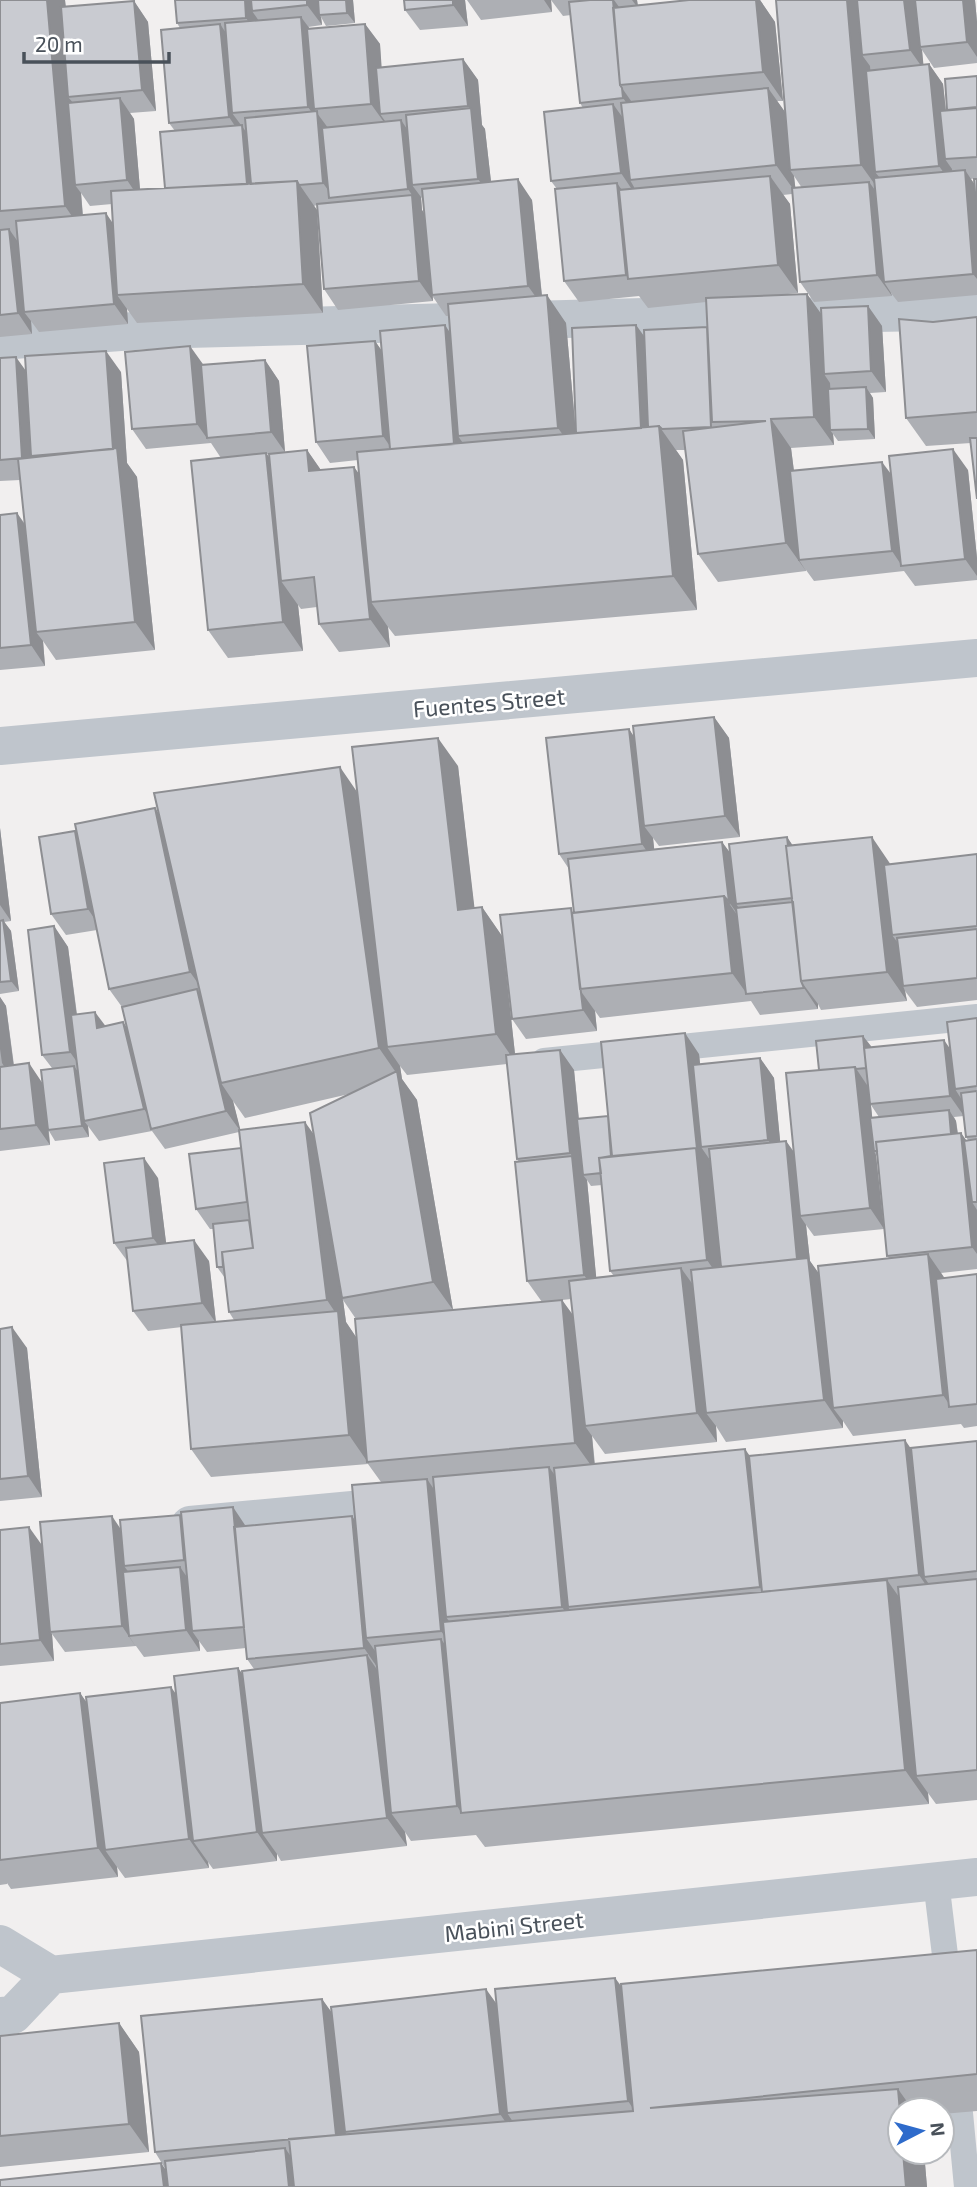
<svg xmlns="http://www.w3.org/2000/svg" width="977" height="2187" font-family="'Exo 2',sans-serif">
<rect width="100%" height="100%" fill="#f1efef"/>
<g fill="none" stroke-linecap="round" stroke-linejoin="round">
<path stroke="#bfc5cc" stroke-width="26" d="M544,1061L977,1017
M936,1881L949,1988
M960,2113L967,2187"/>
<path stroke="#bfc5cc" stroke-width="38" d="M820,314L930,312L977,307
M0,341L147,330L760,314
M0,746L977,658
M190,1525L406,1505"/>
<path stroke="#bfc5cc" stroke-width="38" d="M0,1944L51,1975L977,1877
M0,2016L13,2015L51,1975"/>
</g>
<path fill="#adafb4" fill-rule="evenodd" d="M0,0H65L66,7L134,1L148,22L156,111L130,113L134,119L140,190L165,188L175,131L169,123L180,28L177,23L175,0H353L355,23L326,26L321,17L322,25L308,27L310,29L365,24L380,44L381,68L463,59L478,80L482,125L485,129L491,182L532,200L542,295L566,323L576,433L636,325L644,336L708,329L706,302L648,308L639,296L579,302L564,281L557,189L551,181L583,108L580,103L571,15L563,16L551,0H637L638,5L689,0H760L775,22L783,101H777L785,113L776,0H975L977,22V63L934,68L922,50L923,65L929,64L943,84L946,110L977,76V178L971,179L974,184L977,179V295L898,302L891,293L892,296L814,302L800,282L792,194L783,195L790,204L798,293L778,295L807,294L821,314L868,306L882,326L886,392L870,393L873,398L875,439L838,441L833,434L834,445L791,448L794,471L891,474L968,470L977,558V580L915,586L904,571L814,581L806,570V571L718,582L698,554L685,450H676L683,460L697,610L395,636L388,627L390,647L339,652L319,624L317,607L301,609L298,605L303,651L228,658L208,630L221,458L211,443L146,449L132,429L204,365L265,360L279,381L285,452L307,450L321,470L354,467L359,474L358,460L330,463L316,442L375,341L381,350L450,333L449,316H446L433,297V301L338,310L324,289L317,205L314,206L317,210L323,313L137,323L127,309L128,324L39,332L31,321L32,334L0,337ZM794,176L802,188H795ZM81,193L90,206L112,204L113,223L83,215ZM421,197L423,200L424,213L422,210ZM285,453L269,457L267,454Z
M465,0L468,26L420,30L405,10Z
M467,0H551L552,12L481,20Z
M977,317V499L971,443L926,446L906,418L933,322Z
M0,358L26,371L121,372L127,463L137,477L155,650L56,660L43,641L45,666L0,670V515L17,513L25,524L20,480L0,481Z
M714,717L729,738L740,837L659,846L653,838L654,849L722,842L730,853L787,837L793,846L891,864L977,854V1000L917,1007L905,991L907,1001L821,1010L818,1004V1009L760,1015L751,1001L600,1018L595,1011L597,1031L526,1039L512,1019L574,912L569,869L559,854L629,729L634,738Z
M458,766L474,908L482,907L502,936L515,1054L560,1050L574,1070L579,1119L608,1116L699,1054L700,1064L760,1058L774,1078L780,1141H786L794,1152L819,1070L871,1046V1048L950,1049L977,1018V1269L941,1273L944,1278L977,1274V1426L964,1428L961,1424L853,1436L843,1421V1428L726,1442L716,1426L717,1442L605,1454L592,1436L595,1464L750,1456L912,1450L977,1441V1800L936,1804L928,1793L929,1804L485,1847L476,1835L411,1841L405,1832L407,1846L281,1861L277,1854V1861L213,1869L208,1862L209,1868L125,1878L117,1867L118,1877L11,1889L7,1883V1884L0,1885V1703L80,1693L87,1703L176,1694L238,1668L243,1675L254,1669L247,1659L246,1648L207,1652L199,1641L200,1651L144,1657L136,1646L65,1652L52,1634L54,1661L0,1666V1530L42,1546L180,1515L182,1517L246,1526L356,1522L381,1482L368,1464L211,1477L191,1449L182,1327L148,1331L133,1311L128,1262L114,1243L158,1178L166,1243L209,1261L216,1322L234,1320L229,1312L225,1278L217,1267L213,1229H210L196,1209L241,1148L239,1132L165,1149L152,1131L99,1141L88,1126L89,1137L55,1141L49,1131L50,1145L0,1151V997L6,1006L14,1065L42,1083L52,1068L42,1055L54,926L68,947L77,1014L105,1026L123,1022L127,1028L122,1007L109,989L97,930L66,935L51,914L77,834L155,808L159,814L357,792ZM507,1064L517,1159L519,1162L527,1281L542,1302L453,1310L417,1100L402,1079L400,1066L407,1075ZM349,1094L314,1134L240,1130L233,1101L245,1118ZM871,1105L879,1117H872ZM964,1116L966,1137L968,1140H966L961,1133H958L956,1121L954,1117ZM876,1155L877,1156L887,1256L889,1258L818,1273L810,1261L806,1225L814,1236L884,1229ZM587,1180L591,1186L602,1185L610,1271L614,1276L596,1277ZM571,1299L573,1315L562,1300ZM343,1300L356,1319V1337L346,1322Z
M0,828L11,921L4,922L11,931L19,991L0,994Z
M0,1329L27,1348L42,1497L0,1501Z
M977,1950V2111L942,2114V2110H900V2152H924L927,2187L166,2170L155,2152L322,1999L332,2013L496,2004L615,1978L622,1987Z
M119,2023L139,2052L149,2152L0,2167V2036Z"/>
<path fill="#8d8e92" d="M47,0H65L73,96L68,97L74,104L75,185L81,193L84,234L65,206Z
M245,0H257L252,11L259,21L260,38L246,18Z
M307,0H319V15L321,17L322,25L307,5Z
M346,0H353L355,23L347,13Z
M453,0H465L468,26L453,5Z
M544,0H551L552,12Z
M613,0H614L627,18L622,85Z
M632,0H637L638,8Z
M756,0H760L775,22L783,101L763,72Z
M847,0H860L862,55L870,66L879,171L875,172L880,178L881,193L861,165Z
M904,0H917L920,47L922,50L924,70L910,50Z
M963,0H975L977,22V57L967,42Z
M134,1L148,22L156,111L142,90Z
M301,17L316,37L314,109L331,132L333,197L323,183L317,120L308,107Z
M220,24L234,45L232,113L256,145L260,188L247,186L243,138L229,117Z
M365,24L380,44L385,114H380L385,121L386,125L371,104Z
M463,59L478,80L482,125L485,129L493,199L478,179L471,110L468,106Z
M929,64L943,84L951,159H945L952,169L953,186L939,166Z
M622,88L636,108L638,119L623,98Z
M768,88L788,116L790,170L794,176L796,193L776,165Z
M120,98L134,119L141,201L127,180Z
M613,104L628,125L630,180L634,187L635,194L621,173Z
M401,120L415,141L412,185L421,197L422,210L408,189Z
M965,170L977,188V279L973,274Z
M770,176L790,204L798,293L778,265Z
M518,179L532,200L543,307L528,286Z
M297,181L317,210L323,313L303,284Z
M869,182L884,202V282L891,293L892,296L877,275Z
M617,183L631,203L629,279L626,275Z
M412,195L426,216L433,301L419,281Z
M106,213L120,234L117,295L127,309L128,324L114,304Z
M9,229L23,249L24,312L31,321L32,334L18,313Z
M807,294L827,322L824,374L830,383L833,430H830L833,434L834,445L814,417Z
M547,295L566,323L578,456L558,428Z
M868,306L882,326L886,392L871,371Z
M445,325L459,346L458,436L467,449L455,450Z
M636,325L651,346L655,430L641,431Z
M375,341L389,361L396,455L383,436Z
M190,346L205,367L207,438L211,444L197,424Z
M106,351L121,372L127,463L137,477L155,650L135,622L113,452Z
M16,357L31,378V456L35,463L22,459Z
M265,360L279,381L285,452L271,432Z
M866,387L873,398L875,439L868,429Z
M771,419L791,448L805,560H799L806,571L786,543Z
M659,426L683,460L697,610L673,576Z
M953,449L968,470L977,558V576L965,559Z
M307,450L327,479L309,471Z
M266,453L286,481L281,581L298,605L303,651L283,622Z
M882,462L897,482L902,566L892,551Z
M354,467L374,495L371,602L388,627L390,647L370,619Z
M17,513L31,534L36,632L43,641L45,666L31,645Z
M714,717L729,738L740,837L725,816Z
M629,729L643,750L644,826L653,838L656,865L642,844Z
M438,738L458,766L478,938L458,910Z
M340,767L364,802L387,1047L400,1066L402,1079L417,1100L453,1310L433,1282L397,1074L379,1048Z
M155,808L174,836L210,1000L190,972Z
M0,828L11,921L0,905Z
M75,831L89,851L102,930L88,909Z
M787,837L801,858L793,898Z
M872,837L891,865L892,935L901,947L903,986L905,991L907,1001L887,972Z
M722,842L737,862L736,904L742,912L743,922L729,902Z
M724,896L744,925L747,994L732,973Z
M482,907L502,936L516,1063L496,1034Z
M3,920L11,931L19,991L11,981Z
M54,926L68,947L84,1072L70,1052Z
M803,984L818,1004V1009L804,988Z
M197,989L211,1010L221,1083L233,1101L241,1132L226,1111Z
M580,990L595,1011L597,1031L583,1010Z
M0,997L6,1006L16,1084L2,1063L0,1049Z
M95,1012L110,1032L97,1028Z
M123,1022L137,1042L158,1129L144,1109Z
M685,1033L699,1054L709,1146L701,1147L710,1160L727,1289L707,1260Z
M863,1036L871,1046L874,1079L867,1068Z
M944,1040L958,1060L955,1089L962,1100L964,1116L950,1096Z
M560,1050L574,1070L584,1174L570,1153Z
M760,1058L774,1078L782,1160L768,1140Z
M29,1063L43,1084L50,1145L36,1125Z
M74,1066L81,1076L84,1121L88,1126L89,1137L82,1126Z
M855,1067L869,1088L876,1151H874L876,1155L884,1229L870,1208Z
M949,1110L956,1121L960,1153L952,1143Z
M305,1122L325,1150L342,1298L343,1300L346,1322L358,1340L369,1464L349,1435L339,1318L327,1300Z
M961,1133L975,1153L972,1202L977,1210V1254L972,1247Z
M786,1141L800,1161V1216L806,1225L810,1261L828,1286L833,1408L843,1421V1428L824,1400L797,1261Z
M572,1156L585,1175H583L587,1180L598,1296L584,1275Z
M144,1158L158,1178L168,1258L153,1238Z
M194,1240L209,1261L216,1323L202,1303Z
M928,1254L948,1283L951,1407L943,1395Z
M681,1268L701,1296L706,1413L716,1426L717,1442L697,1413Z
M562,1300L582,1328L585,1426L592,1436L595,1471L575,1443Z
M12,1327L27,1348L42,1497L28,1476Z
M905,1440L925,1469L924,1577L938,1597L939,1604L919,1575Z
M745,1449L765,1478L763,1592L760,1587Z
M549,1467L569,1495L568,1607L581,1626L582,1635L562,1607Z
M427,1479L446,1507V1617L459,1635L461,1659L441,1631Z
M233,1507L247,1528L244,1627Z
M180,1515L194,1535L198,1581L184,1560Z
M112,1516L126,1537L124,1566L130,1574L129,1636L136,1647L122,1626Z
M352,1516L372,1545L366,1638L382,1661L384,1677L364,1648Z
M29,1527L44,1548L50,1632L52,1634L54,1661L40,1640Z
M180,1567L194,1587L192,1631L199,1641L200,1651L186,1630Z
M887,1580L911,1614L916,1776L928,1793L929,1804L905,1770Z
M441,1639L461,1667V1812L457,1806Z
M367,1655L387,1684L391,1813L405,1832L407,1846L387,1818Z
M238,1668L258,1696L262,1833L277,1854V1861L257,1832Z
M171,1687L191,1715L193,1841L208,1862L209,1868L189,1839Z
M80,1693L100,1722L105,1850L117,1867L118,1877L98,1848Z
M615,1978L635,2006L647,2129L628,2101Z
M486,1989L506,2017L507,2113L518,2129L520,2143L500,2114Z
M322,1999L342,2027L345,2132L354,2146L336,2135Z
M119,2023L139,2052L149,2152L129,2124Z
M898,2089L913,2110H900Z
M285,2148L305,2177L306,2187H289Z
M903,2152H924L927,2187H906Z
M161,2163L178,2187H164Z"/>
<path fill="#c9cbd1" stroke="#8d8e92" stroke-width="2" d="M0,0H47L65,206L0,211Z
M175,0H245L246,18L177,23Z
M251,0H307V5L252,11Z
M318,0H346L347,13L319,15Z
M404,0H453V5L405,10Z
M590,0H613L620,85L622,88L623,98L580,103L569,2Z
M689,0H756L763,72L620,85L613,8Z
M776,0H847L861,165L790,170Z
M857,0H904L910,50L862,55Z
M915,0H963L967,42L920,47Z
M134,1L142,90L68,97L61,7Z
M301,17L308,107L232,113L225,23Z
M220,24L229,117L169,123L161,30Z
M365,24L371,104L314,109L307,29Z
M463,59L468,106L380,114L376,68Z
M929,64L939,166L875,172L866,71Z
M977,76V107L947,110L945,79Z
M768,88L776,165L630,180L621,103Z
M120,98L127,180L75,185L68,103Z
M613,104L621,173L551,181L544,112Z
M471,108L478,179L412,185L406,115Z
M977,108V157L945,159L940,111Z
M317,111L323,183L299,185L297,181L251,184L245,118Z
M401,120L408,189L329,198L322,128Z
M242,125L247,184L165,188L160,132Z
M965,170L973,274L884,282L874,178Z
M770,176L778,265L628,279L619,190Z
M518,179L528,286L432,295L422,189Z
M974,179H977V218Z
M297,181L303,284L117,295L111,191Z
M869,182L877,275L800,282L792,188Z
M617,183L626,275L564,281L555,189Z
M412,195L419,281L324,289L317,204Z
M106,213L114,304L24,312L16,221Z
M9,229L18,313L0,315V230Z
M807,294L814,417L771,419L786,543L698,554L683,431L766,421L712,422L706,298Z
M547,295L558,428L458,436L448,304Z
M868,306L871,371L824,374L821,308Z
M977,317V412L906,418L899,319L933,322Z
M445,325L454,444L390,449L380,331Z
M636,325L641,428L576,433L572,328Z
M707,327L711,427L662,429L659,426L648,427L644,330Z
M375,341L383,436L316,442L307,346Z
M190,346L197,424L132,429L125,352Z
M106,351L113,449L31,456L25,356Z
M16,357L22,458L0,460V358Z
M265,360L271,432L207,438L201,365Z
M866,387L868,429L830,430L828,389Z
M659,426L673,576L371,602L357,452Z
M970,438H977V499Z
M117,448L135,622L36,632L18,459Z
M953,449L965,559L901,566L889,456Z
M307,450L309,471L354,467L370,619L319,624L314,577L281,581L269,454Z
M266,453L283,622L208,630L191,461Z
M882,462L892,551L799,560L790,471Z
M17,513L31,645L0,648V515Z
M714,717L725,816L644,826L633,726Z
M629,729L642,844L559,854L546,738Z
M438,738L458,910L482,907L496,1034L387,1047L352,747Z
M340,767L379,1048L221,1083L154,793Z
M155,808L190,972L109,989L75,824Z
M75,831L88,909L51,914L39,837Z
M787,837L788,846H786L792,898L736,904L729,844Z
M872,837L887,972L801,981L786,846Z
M722,842L729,902L724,896L574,913L568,859Z
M977,854V926L892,935L884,865Z
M724,896L732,973L580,989L572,913Z
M793,902L801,981L804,988L746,994L736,908Z
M571,908L583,1010L512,1019L500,915Z
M3,920L11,981L0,982V921Z
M54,926L70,1052L42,1055L28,930Z
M977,929V978L903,986L897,938Z
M197,989L226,1111L151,1129L122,1007Z
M95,1012L97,1028L123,1022L144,1109L84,1121L71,1015Z
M977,1018V1086L955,1089L947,1022Z
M685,1033L697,1149L696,1148L612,1156L601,1042Z
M863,1036L866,1068L856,1069L855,1067L819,1070L816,1041Z
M944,1040L950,1096L870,1104L864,1048Z
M560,1050L570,1153L517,1159L506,1055Z
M760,1058L768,1140L701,1147L693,1065Z
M29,1063L36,1125L0,1129V1067Z
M74,1066L82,1126L48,1130L41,1070Z
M855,1067L870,1208L800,1216L786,1073Z
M397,1071L433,1282L342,1298L310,1113Z
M977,1091V1136L966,1137L961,1093Z
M949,1110L951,1134L876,1142L877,1151H874L870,1118Z
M608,1116L611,1156L599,1158L601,1173L583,1175L577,1119Z
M305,1122L327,1300L229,1312L222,1252L253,1248L239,1130Z
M961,1133L972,1247L887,1256L876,1142Z
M977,1139V1202H972L964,1141Z
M786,1141L797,1259L721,1267L709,1149Z
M241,1148L247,1202L196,1209L189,1154Z
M696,1148L707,1260L610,1271L599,1158Z
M572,1156L584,1275L527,1281L515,1162Z
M144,1158L153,1238L114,1243L104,1163Z
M249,1220L253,1248L222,1252L223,1267H217L213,1224Z
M194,1240L202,1303L133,1311L126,1248Z
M928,1254L943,1395L833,1408L818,1266Z
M808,1258L824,1400L706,1413L691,1270Z
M681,1268L697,1413L585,1426L569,1281Z
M977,1274V1404L949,1407L936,1279Z
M562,1300L575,1443L367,1462L355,1319Z
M338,1311L349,1435L191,1449L181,1325Z
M12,1327L28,1476L0,1479V1329Z
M905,1440L919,1575L762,1592L749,1456Z
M977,1441V1571L924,1577L911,1448Z
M745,1449L760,1587L568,1607L554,1468Z
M549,1467L562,1607L446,1617L433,1477Z
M427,1479L441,1631L366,1638L352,1485Z
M233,1507L244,1627L192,1631L181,1512Z
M180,1515L184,1560L124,1566L120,1520Z
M112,1516L122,1626L50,1632L40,1522Z
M352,1516L364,1648L247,1659L234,1527Z
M29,1527L40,1640L0,1644V1530Z
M180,1567L186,1630L129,1636L123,1572Z
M977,1579V1770L916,1776L898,1587Z
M887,1580L905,1770L461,1813L443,1622Z
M441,1639L457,1806L391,1813L375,1646Z
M367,1655L387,1818L262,1833L242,1671Z
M238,1668L257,1832L193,1841L174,1676Z
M171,1687L189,1839L105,1850L86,1697Z
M80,1693L98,1848L0,1860V1703Z
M977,1950V2074L650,2108L898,2089L900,2112V2152H903L906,2187H294L289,2139L633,2111L621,1984Z
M615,1978L628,2101L507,2113L495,1989Z
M486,1989L500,2114L345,2132L331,2007Z
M322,1999L336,2135L155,2152L141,2016Z
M119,2023L129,2124L0,2136V2036Z
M285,2148L289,2187H168L165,2161Z
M161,2163L164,2187H0V2180Z"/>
<g text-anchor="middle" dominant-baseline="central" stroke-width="5" stroke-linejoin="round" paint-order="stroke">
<g font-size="23" fill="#49515a" stroke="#fff">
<text transform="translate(489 702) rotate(-5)">Fuentes Street</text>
<text transform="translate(514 1926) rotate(-6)">Mabini Street</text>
</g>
</g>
<g transform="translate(921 2131) rotate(84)"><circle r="33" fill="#ffffff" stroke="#b6b9bd" stroke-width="2"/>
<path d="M0-5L12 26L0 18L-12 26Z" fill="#2e6bcb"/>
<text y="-10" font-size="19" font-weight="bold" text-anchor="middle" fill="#49515a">N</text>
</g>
<path d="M24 52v10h145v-10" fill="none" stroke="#49515a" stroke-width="3.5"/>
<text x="35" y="52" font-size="21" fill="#49515a" stroke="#ffffff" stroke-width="5" paint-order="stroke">20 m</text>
</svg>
